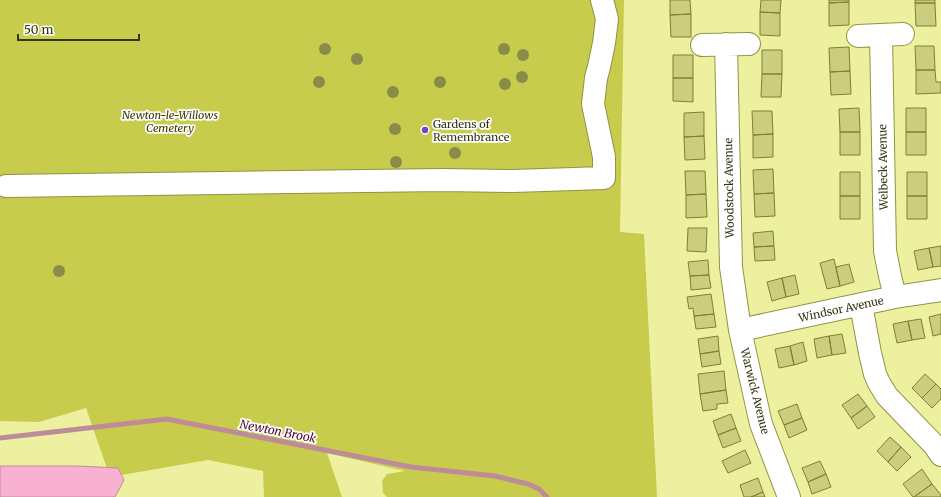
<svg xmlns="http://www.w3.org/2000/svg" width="941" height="497" font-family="Merriweather,serif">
<rect width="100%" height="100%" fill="#edf19f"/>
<path fill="#c8cc4d" d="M0,0H624L620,232L644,234L657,497H387L383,493L382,481L387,474L405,471L327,453L342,497H264L263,471L208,460L110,477L86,408L39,422L0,421Z"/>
<path fill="#f9b1d1" stroke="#be8c98" d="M0,466H77L118,468L124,480L115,497H0Z"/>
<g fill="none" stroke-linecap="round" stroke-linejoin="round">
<path stroke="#be8c98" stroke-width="5" d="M0,438L167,419L411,467L495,476L528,484L539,489L547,497"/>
</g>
<path fill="#cbce7e" stroke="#7e8130" d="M670,0H690L691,14L670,15Z
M761,0H781L780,13L760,12Z
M829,0H849V2L829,3Z
M915,0H935V3H915Z
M849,2V25L829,26V3Z
M915,3H935L936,26H916Z
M760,12L780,13V36L760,35Z
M691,14V37H671L670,15Z
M915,46H934L935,70H916Z
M849,47L850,71L830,72L829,48Z
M762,50H782V74H762Z
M673,55H693V78H673Z
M916,70H935L936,82H941V93L916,94Z
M850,71L851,94L831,95L830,72Z
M762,74H782L781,97H761Z
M673,78H693V102L673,101Z
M859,108L860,132H840L839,109Z
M906,108H926V132H906Z
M752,111H772L773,134L753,135Z
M704,112V136L684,137V113Z
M840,132H860V155H840Z
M906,132H926V155H906Z
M773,134V157L753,158V135Z
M704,136L705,159L685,160L684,137Z
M773,169L774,193L754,194L753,170Z
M685,171H705L706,194L686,195Z
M840,172H860V196H840Z
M907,172H927V196H907Z
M774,193L775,216L755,217L754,194Z
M706,194L707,217L686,218V195Z
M840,196H860V219H840Z
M907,196H927V219H907Z
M688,228H707L706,252L687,251Z
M773,231L774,246L754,247L753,233Z
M774,246L775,260L755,261L754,247Z
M941,246V266L933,267L929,248Z
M929,248L933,267L918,270L914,251Z
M834,259L840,286L827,289L820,263Z
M708,260L709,275L690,276L688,262Z
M849,264L854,282L840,286L836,267Z
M709,275L711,288L691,290L690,276Z
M795,275L799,294L786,297L782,278Z
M782,278L786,297L772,301L767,282Z
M711,294L714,314L694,316L693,308L689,309L687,297Z
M714,314L716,327L696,329L694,316Z
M941,314V334L933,336L929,317Z
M921,319L925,338L912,340L908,321Z
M908,321L912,340L897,343L893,324Z
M842,334L846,353L832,355L829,336Z
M718,336L719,351L700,354L698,339Z
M829,336L832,355L817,358L814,339Z
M803,342L807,361L794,365L790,346Z
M790,346L794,365L779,368L775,349Z
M719,351L721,364L702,367L700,354Z
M724,371L726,390L700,394L698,374Z
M925,374L936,384L922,398L912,388Z
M936,384L941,389V399L932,408L922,398Z
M726,390L728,403L717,404V409L703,411L700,394Z
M858,394L867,406L851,418L842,405Z
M797,404L802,418L784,425L778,411Z
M867,406L875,417L858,429L851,418Z
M731,414L736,428L718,435L713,421Z
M802,418L807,430L789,438L784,425Z
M736,428L741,441L723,448L718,435Z
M890,437L901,447L888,462L877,451Z
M901,447L911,457L897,471L888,462Z
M745,450L751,463L728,473L722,461Z
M820,461L826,474L808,482L802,468Z
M922,469L932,484L914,497H913L903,484Z
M826,474L831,487L812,494L808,482Z
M758,478L763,492L751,497H744L740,485Z
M932,484L941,495V497H914Z
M763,492L765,497H751Z"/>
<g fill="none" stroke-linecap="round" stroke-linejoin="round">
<g stroke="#909344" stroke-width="24">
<path id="minor" d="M881,35L885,251L890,276L895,297
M858,36L903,34
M726,44L731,267L740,330L761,424L789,497
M702,45L749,44
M6,186L441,180L513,181L604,178V157L593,104L596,78L599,67L604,43L607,19L602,0
M861,305L870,353L875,374L879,383L887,396L935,446L941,455
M740,330L895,297L941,290"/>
</g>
<use href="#minor" stroke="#fff" stroke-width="22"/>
</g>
<g fill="#898c48">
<circle cx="325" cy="49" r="6"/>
<circle cx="504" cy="49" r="6"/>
<circle cx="523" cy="55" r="6"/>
<circle cx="357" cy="59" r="6"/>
<circle cx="522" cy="77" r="6"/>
<circle cx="319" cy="82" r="6"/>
<circle cx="440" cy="82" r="6"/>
<circle cx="505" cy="84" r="6"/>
<circle cx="393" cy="92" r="6"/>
<circle cx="395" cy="129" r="6"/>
<circle cx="455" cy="153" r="6"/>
<circle cx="396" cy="162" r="6"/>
<circle cx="59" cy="271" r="6"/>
</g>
<circle fill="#6b4bc4" stroke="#fff" stroke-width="1.5" cx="425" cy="130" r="4"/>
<g text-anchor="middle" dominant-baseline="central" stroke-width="3.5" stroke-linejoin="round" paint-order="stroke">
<g font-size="11" font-style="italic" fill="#383900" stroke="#fff">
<text x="170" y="115">Newton-le-Willows<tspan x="170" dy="13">Cemetery</tspan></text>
</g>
<g font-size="11" fill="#343614" stroke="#fff" text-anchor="start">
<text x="433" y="124">Gardens of<tspan x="433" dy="13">Remembrance</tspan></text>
</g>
<g font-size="11" fill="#343614" stroke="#fff">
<text transform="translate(883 167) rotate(-91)">Welbeck Avenue</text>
<text transform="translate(729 188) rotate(-91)">Woodstock Avenue</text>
<text transform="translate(841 309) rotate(-12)">Windsor Avenue</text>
<text transform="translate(755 391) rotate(76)">Warwick Avenue</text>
</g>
<g font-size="12" font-style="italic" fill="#510833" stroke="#fff">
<text transform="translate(278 431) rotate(11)">Newton Brook</text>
</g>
</g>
<path d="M18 34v6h121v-6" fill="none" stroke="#343614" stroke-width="2"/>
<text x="24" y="34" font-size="12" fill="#343614" stroke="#ffffff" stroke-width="3" paint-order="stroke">50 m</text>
</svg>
